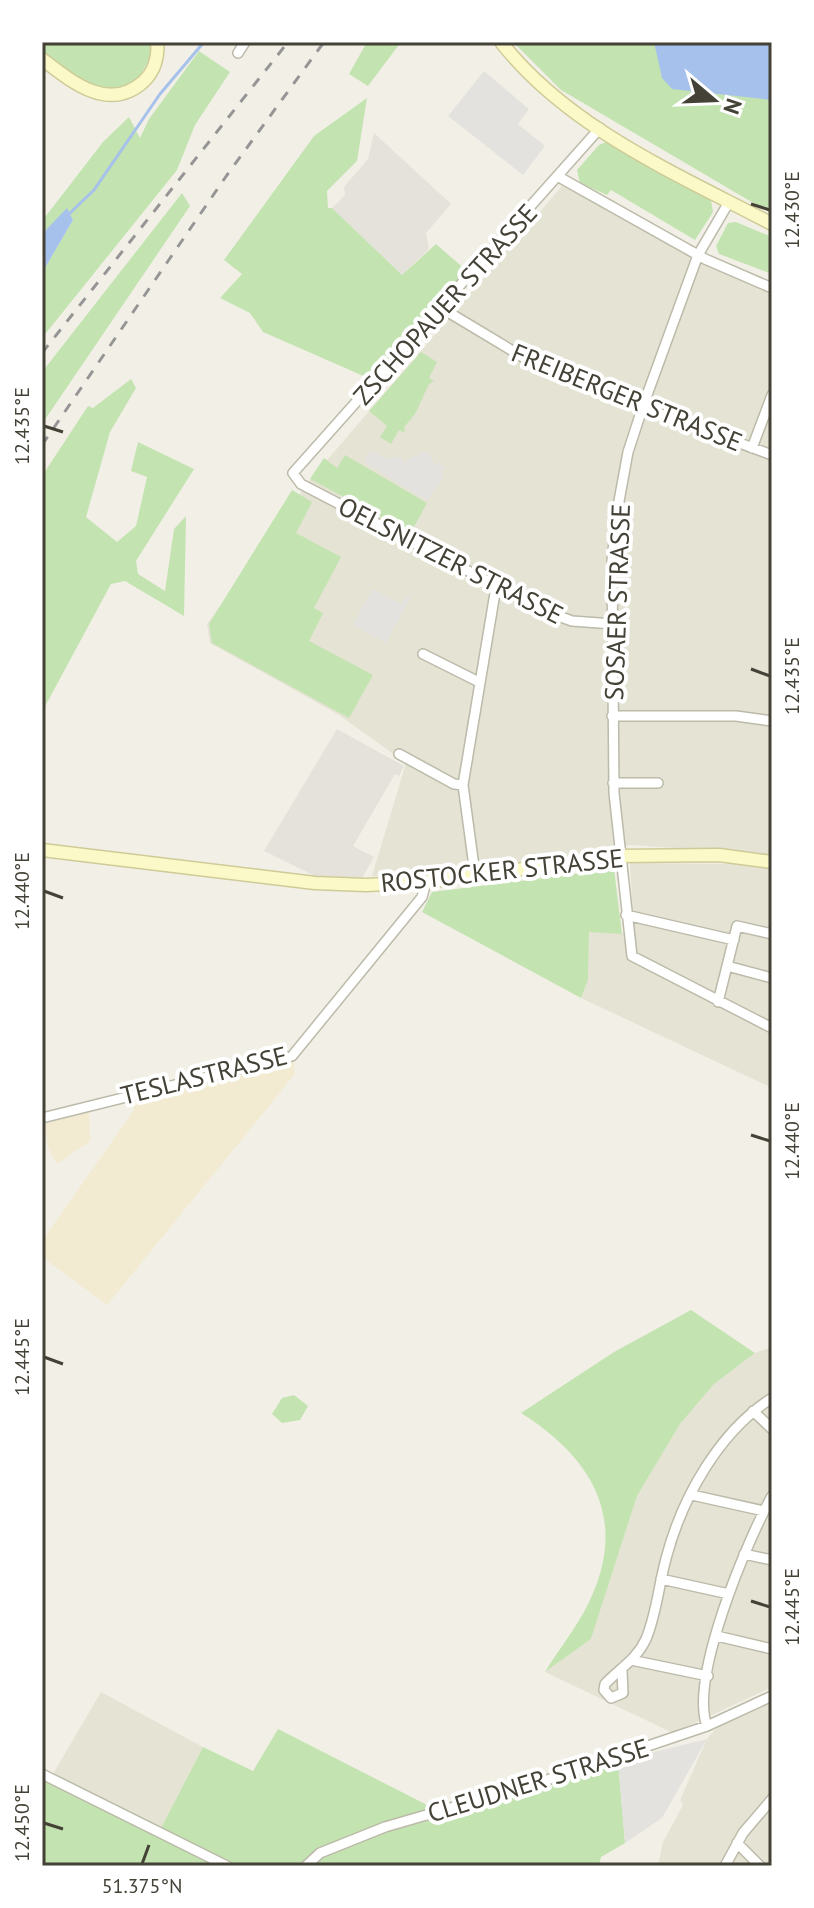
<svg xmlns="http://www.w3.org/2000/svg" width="814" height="1908" font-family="'PT Sans',sans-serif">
<rect width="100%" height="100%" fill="#f2f0e6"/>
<path fill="#e5e3d4" d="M562,186L727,270L772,288V855L631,845L439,874L372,876L406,763L339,715L210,643L207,624L310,480Z
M630,863L737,864L772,869V1088L581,998L588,980L589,931L634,934Z
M772,1347V1687L673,1733L545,1672L591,1639L637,1496L680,1424L714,1384L755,1353Z
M101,1692L203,1747L159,1832L50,1779Z
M772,1702V1866H658L663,1842L683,1805L680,1800L707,1739L718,1726Z"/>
<path fill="#f2ebd2" d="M294,1062L295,1074L107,1305L42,1257V1241L134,1110L131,1099Z
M89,1111L90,1141L57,1164L48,1148L44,1124Z"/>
<path fill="#e4e2db" d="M374,133L451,204L426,233L429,249L402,275L332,208L345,195L344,187L368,159Z
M337,729L404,766L399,776L395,774L353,846L374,857L362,878L315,876L264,851Z"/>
<path fill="#c3e3b1" d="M42,42H152C150,74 124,103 89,86C72,79 57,64 42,53Z
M367,42H401L368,86L349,74Z
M513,42H772V214L561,90Z
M199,51L230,72L195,125L177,170L42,338V273L73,220L67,209L42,234V221L103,142L129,117L140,138L149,119Z
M367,98L357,161L327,191L328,208H332L402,275L436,244L467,271L368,378L263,332L250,313L220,298L242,274L224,260L314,136Z
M608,141L711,200L713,212L695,240L611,190L607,195L580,183L577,170L599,145Z
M182,193L190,206L42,424V372Z
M736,222L772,237V274L719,254L716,246L728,223Z
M421,352L437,362L429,378L434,381L429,384L415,414L404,427L405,433L399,430L391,444L380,437L387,426L369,411Z
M131,379L136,388L110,432L86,517L117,542L136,526L147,477L131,471L138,442L194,469L136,561L138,574L165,591L174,529L186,516L184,616L125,581L111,584L42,712V476L88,406L93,408Z
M345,455L427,503L412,530L408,531L310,479L324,458L337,468Z
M292,490L312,502L296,533L341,557L314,608L323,613L309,641L373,675L349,718L212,643L209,624Z
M614,869L622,934L589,932L588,980L581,998L422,912L432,892Z
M691,1310L755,1353L714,1384L680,1424L637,1496L591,1639L545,1672C560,1647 582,1621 593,1593C627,1514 588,1455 521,1413L614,1352Z
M294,1395L308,1406L300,1420L282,1423L272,1414L282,1398Z
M278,1729L433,1808L320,1853L304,1866H227L159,1832L203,1747L253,1771Z
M618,1761L625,1843L601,1857L599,1866H311L323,1855L372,1836Z
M42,1778L224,1866H42Z"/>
<path fill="#e3e2de" d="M484,71L529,109L518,124L545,146L523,175L448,116Z
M427,450L435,465L441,462L445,469L440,472L444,475L428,501L364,462L370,451L388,459L401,456L404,462Z
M372,589L401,604L407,595L411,596L386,643L353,625Z
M707,1739L662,1818L625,1843L618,1761Z"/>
<path fill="#a6c1eb" d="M654,42H772V100L672,89L662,78Z
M67,208L73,220L42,273V234Z"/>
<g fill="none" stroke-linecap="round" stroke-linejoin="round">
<path stroke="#a6c1eb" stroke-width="3" d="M70,213L94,190L160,94L204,42"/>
<g stroke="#bcbaa9" stroke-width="12">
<path id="minor" d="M238,53L245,42
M600,128L293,473L301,484L547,612L572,621L613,624
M559,177L705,259L772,288
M729,202L698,255L643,406L628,452L617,512L612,561L614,793L632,956L772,1028
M443,309L526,359L615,397L772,455
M752,448L772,395
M423,654L479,682
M612,716H736L772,721
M399,754L454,784L463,785
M613,783H658
M475,874L463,785L496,587
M626,915L734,940
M727,966L772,978
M718,1002L737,926L772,934
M42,1118L292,1056L422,897L426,882
M753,1411L772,1429
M692,1495L764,1511
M744,1554L772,1560
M661,1579L729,1594
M717,1636L772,1649
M631,1660L708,1676
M622,1671L623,1693L611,1698L604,1690L605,1684C619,1669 637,1659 646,1639C657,1613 659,1582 667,1555C683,1496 720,1431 772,1398
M707,1726C689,1678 747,1541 772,1496
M42,1774L227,1866
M737,1843L760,1866
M306,1866L320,1853L385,1827L547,1780L707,1726L772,1696
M725,1866L743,1833L772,1799"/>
</g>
<g stroke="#cfcb98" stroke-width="15">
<path id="secondary" d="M501,42C568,128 677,174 772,224
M42,59C71,81 108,113 143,82C154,72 159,57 157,42
M42,850L315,883L366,885L426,882L619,856L719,855L772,862"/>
</g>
<use href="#minor" stroke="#fff" stroke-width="9"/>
<use href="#secondary" stroke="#fbf9c7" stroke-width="12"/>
<path stroke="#959595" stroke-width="3" stroke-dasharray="10 10" stroke-linecap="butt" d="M42,353L288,42
M42,445L227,175L324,42"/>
</g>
<path fill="none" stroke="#444136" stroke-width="3" d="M751,204L770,210M44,426L63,432M751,669L770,676M44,891L63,898M751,1135L770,1141M44,1357L63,1364M751,1601L770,1607M44,1823L63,1829M142,1864L149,1845"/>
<g text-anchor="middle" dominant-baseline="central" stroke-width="8" stroke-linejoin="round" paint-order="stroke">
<g font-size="26" fill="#444136" stroke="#fff">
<text transform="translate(445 304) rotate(-48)">ZSCHOPAUER STRASSE</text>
<text transform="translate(627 397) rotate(22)">FREIBERGER STRASSE</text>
<text transform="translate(451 560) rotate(27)">OELSNITZER STRASSE</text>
<text transform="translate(617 602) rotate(-88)">SOSAER STRASSE</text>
<text transform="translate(502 870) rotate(-6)">ROSTOCKER STRASSE</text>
<text transform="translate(204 1075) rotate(-14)">TESLASTRASSE</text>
<text transform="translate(538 1780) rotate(-17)">CLEUDNER STRASSE</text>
</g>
</g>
<rect width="814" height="1908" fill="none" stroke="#ffffff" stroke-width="88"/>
<g transform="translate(714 100) rotate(109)" stroke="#ffffff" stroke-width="6" paint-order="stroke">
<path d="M0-6L14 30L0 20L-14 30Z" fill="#444136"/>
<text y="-12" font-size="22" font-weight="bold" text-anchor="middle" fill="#444136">N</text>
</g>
<rect x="44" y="44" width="726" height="1820" fill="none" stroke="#444136" stroke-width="3"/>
<g font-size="20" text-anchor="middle" fill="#444136">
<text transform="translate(792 210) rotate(-90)" y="7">12.430°E</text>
<text transform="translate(22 426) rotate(-90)" y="7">12.435°E</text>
<text transform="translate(792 676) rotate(-90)" y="7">12.435°E</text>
<text transform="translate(22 891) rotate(-90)" y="7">12.440°E</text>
<text transform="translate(792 1141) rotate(-90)" y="7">12.440°E</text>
<text transform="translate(22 1357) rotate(-90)" y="7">12.445°E</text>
<text transform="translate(792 1607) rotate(-90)" y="7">12.445°E</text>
<text transform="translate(22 1823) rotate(-90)" y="7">12.450°E</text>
<text x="142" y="1893">51.375°N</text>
</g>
</svg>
